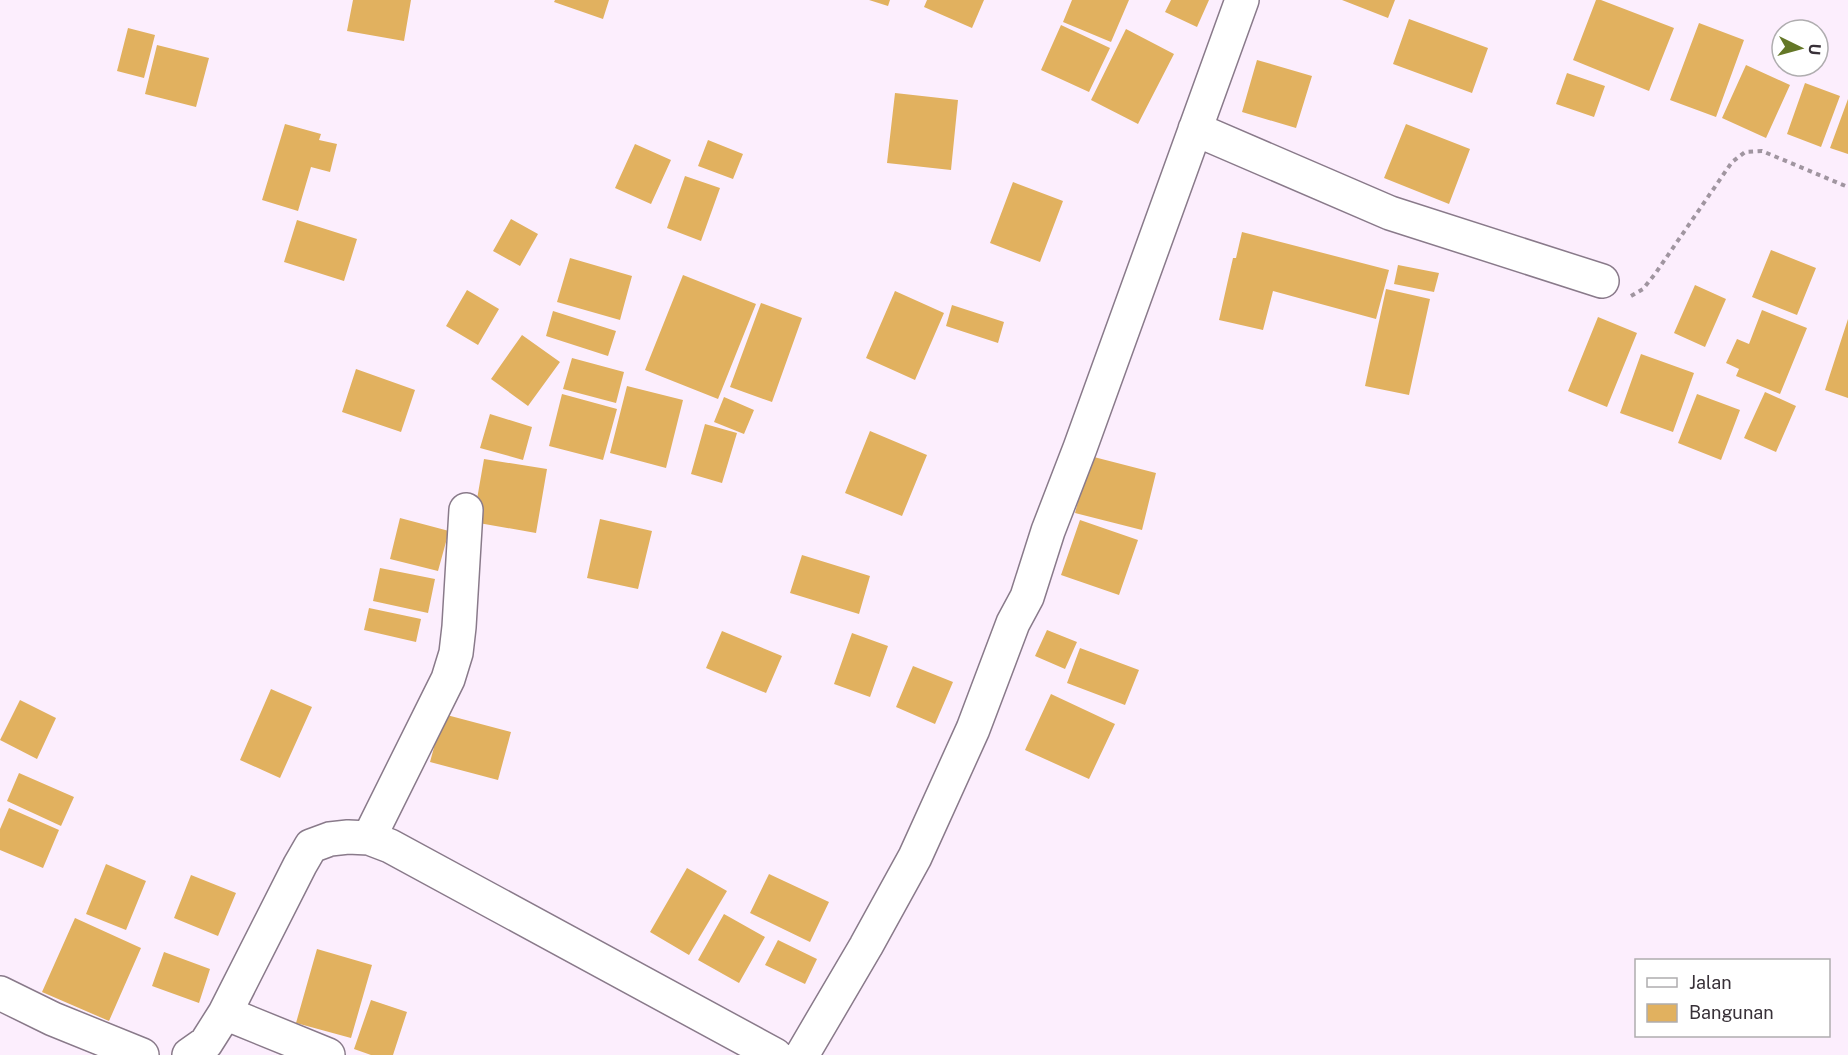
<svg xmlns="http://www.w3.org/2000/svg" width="1848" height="1055" font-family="'Public Sans',sans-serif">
<rect width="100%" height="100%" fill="#fceefd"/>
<path fill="#e1b15f" d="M353,0H411L404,41L347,31Z
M555,0H609L603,19L554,2Z
M869,0H890L888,6Z
M927,0H984L972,28L924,7Z
M1072,0H1129L1111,42L1063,22Z
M1171,0H1209L1197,27L1165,12Z
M1342,0H1395L1388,18Z
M1596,0H1601L1674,28L1649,91L1573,60Z
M1409,19L1488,48L1472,93L1393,64Z
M1699,23L1744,40L1716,117L1670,100Z
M1061,25L1110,48L1089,92L1041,70Z
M128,28L155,35L144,78L117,71Z
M1126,29L1174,54L1138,124L1091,100Z
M157,45L209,58L196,107L145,94Z
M1257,60L1312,76L1296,128L1242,112Z
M1746,65L1790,85L1766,138L1722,118Z
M1567,73L1605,86L1594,117L1556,104Z
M1805,83L1840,96L1821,147L1787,134Z
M895,93L958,100L951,170L887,163Z
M1848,99V154L1830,148Z
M285,124L321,134L319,140L337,144L330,172L311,167L298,211L262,200Z
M1406,124L1470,149L1449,204L1384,178Z
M708,140L743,154L733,179L698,166Z
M635,144L671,160L651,204L615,188Z
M685,176L720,188L701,241L667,228Z
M1013,182L1063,201L1040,262L990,243Z
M511,219L538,234L520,266L493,251Z
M297,220L357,239L344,281L284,262Z
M1242,232L1389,270L1376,319L1273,291L1263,330L1219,320L1233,258H1236Z
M1771,250L1816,268L1797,315L1752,297Z
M570,258L632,276L620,320L557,302Z
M1398,265L1439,273L1434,292L1394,284Z
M683,275L756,304L718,399L645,370Z
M1695,285L1726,299L1705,347L1674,333Z
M1386,289L1430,299L1409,395L1365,386Z
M467,290L499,309L478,345L446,326Z
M895,291L944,313L915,380L866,358Z
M761,303L802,318L772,402L730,387Z
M952,305L1004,322L998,343L946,326Z
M1762,310L1807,328L1780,394L1736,376L1739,369L1726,363L1737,339L1749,344Z
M553,311L616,331L608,356L546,336Z
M1598,317L1637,333L1607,407L1568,391Z
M1848,319V398L1825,390Z
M522,335L560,362L528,406L491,379Z
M1641,354L1694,373L1673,432L1620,413Z
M572,358L624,372L616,403L563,389Z
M356,369L415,390L401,432L342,412Z
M627,386L683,400L666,468L610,453Z
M1765,392L1796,406L1776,452L1744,438Z
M562,394L617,409L603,460L549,446Z
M1697,394L1740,410L1721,460L1678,443Z
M724,397L754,410L744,434L714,422Z
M490,414L532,427L523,460L480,448Z
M705,424L737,433L722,483L691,474Z
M870,431L927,455L902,516L845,493Z
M1090,456L1156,473L1142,530L1075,513Z
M484,459L547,469L536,533L473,522Z
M400,518L449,531L438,571L390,559Z
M600,519L652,531L638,589L587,578Z
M1080,520L1138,540L1119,595L1061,575Z
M802,555L870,576L859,614L790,593Z
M380,568L435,579L428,613L373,601Z
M369,608L421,619L416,642L364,630Z
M1047,630L1077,642L1065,669L1035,656Z
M722,631L782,656L766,693L706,668Z
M852,633L888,646L870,697L834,684Z
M1080,648L1139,670L1125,705L1067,683Z
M913,666L953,682L935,724L896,707Z
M271,689L312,707L280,778L240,760Z
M1051,694L1115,724L1089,779L1025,750Z
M20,700L56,718L37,759L0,740Z
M443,714L511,732L498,780L430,762Z
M19,773L74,797L61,826L7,801Z
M9,808L59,830L43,868L0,850V829Z
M106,864L146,881L126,930L86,914Z
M687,868L727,891L689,955L650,932Z
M769,874L829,902L810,942L750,913Z
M191,875L236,893L218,936L174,918Z
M724,914L765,937L739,983L698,960Z
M75,918L141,948L109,1021L42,992Z
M778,940L817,959L805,984L765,965Z
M317,949L372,965L351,1038L296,1023Z
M164,952L210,969L199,1003L152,986Z
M371,1000L407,1012L393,1055H371L354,1049Z"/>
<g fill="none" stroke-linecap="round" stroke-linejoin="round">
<g stroke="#897a8a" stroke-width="36">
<path id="minor" d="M1195,129L1390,213L1602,281
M369,838L448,679L456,653L459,627L466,510
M0,993L53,1019L142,1055
M225,1013L328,1055
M189,1055L206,1043L225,1013L300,865L311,846L330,839L348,837L369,838L390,846L775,1055
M802,1055L866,946L915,857L973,729L1013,623L1027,597L1048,531L1080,448L1242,0"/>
</g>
<path stroke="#a095a0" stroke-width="4" stroke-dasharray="4.5 4.5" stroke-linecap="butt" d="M1631,296L1643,289L1655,274L1732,162L1745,152L1762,151L1848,187"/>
<use href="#minor" stroke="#fff" stroke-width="33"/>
</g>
<rect x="1635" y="959" width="195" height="78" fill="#ffffff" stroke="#afadaf" stroke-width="1.5"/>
<rect x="1647" y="978" width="30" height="9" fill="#ffffff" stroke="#afadaf" stroke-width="1.5"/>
<text x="1689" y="989" font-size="18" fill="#383138">Jalan</text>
<rect x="1647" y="1004" width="30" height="18" fill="#e1b15f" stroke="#afadaf" stroke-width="1.5"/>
<text x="1689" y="1019" font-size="18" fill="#383138">Bangunan</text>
<g transform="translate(1800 48) rotate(95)"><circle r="28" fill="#ffffff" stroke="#afadaf" stroke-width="1.5"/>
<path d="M0-4.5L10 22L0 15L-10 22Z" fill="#647727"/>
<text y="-9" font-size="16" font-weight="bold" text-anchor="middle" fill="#383138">U</text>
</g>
</svg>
